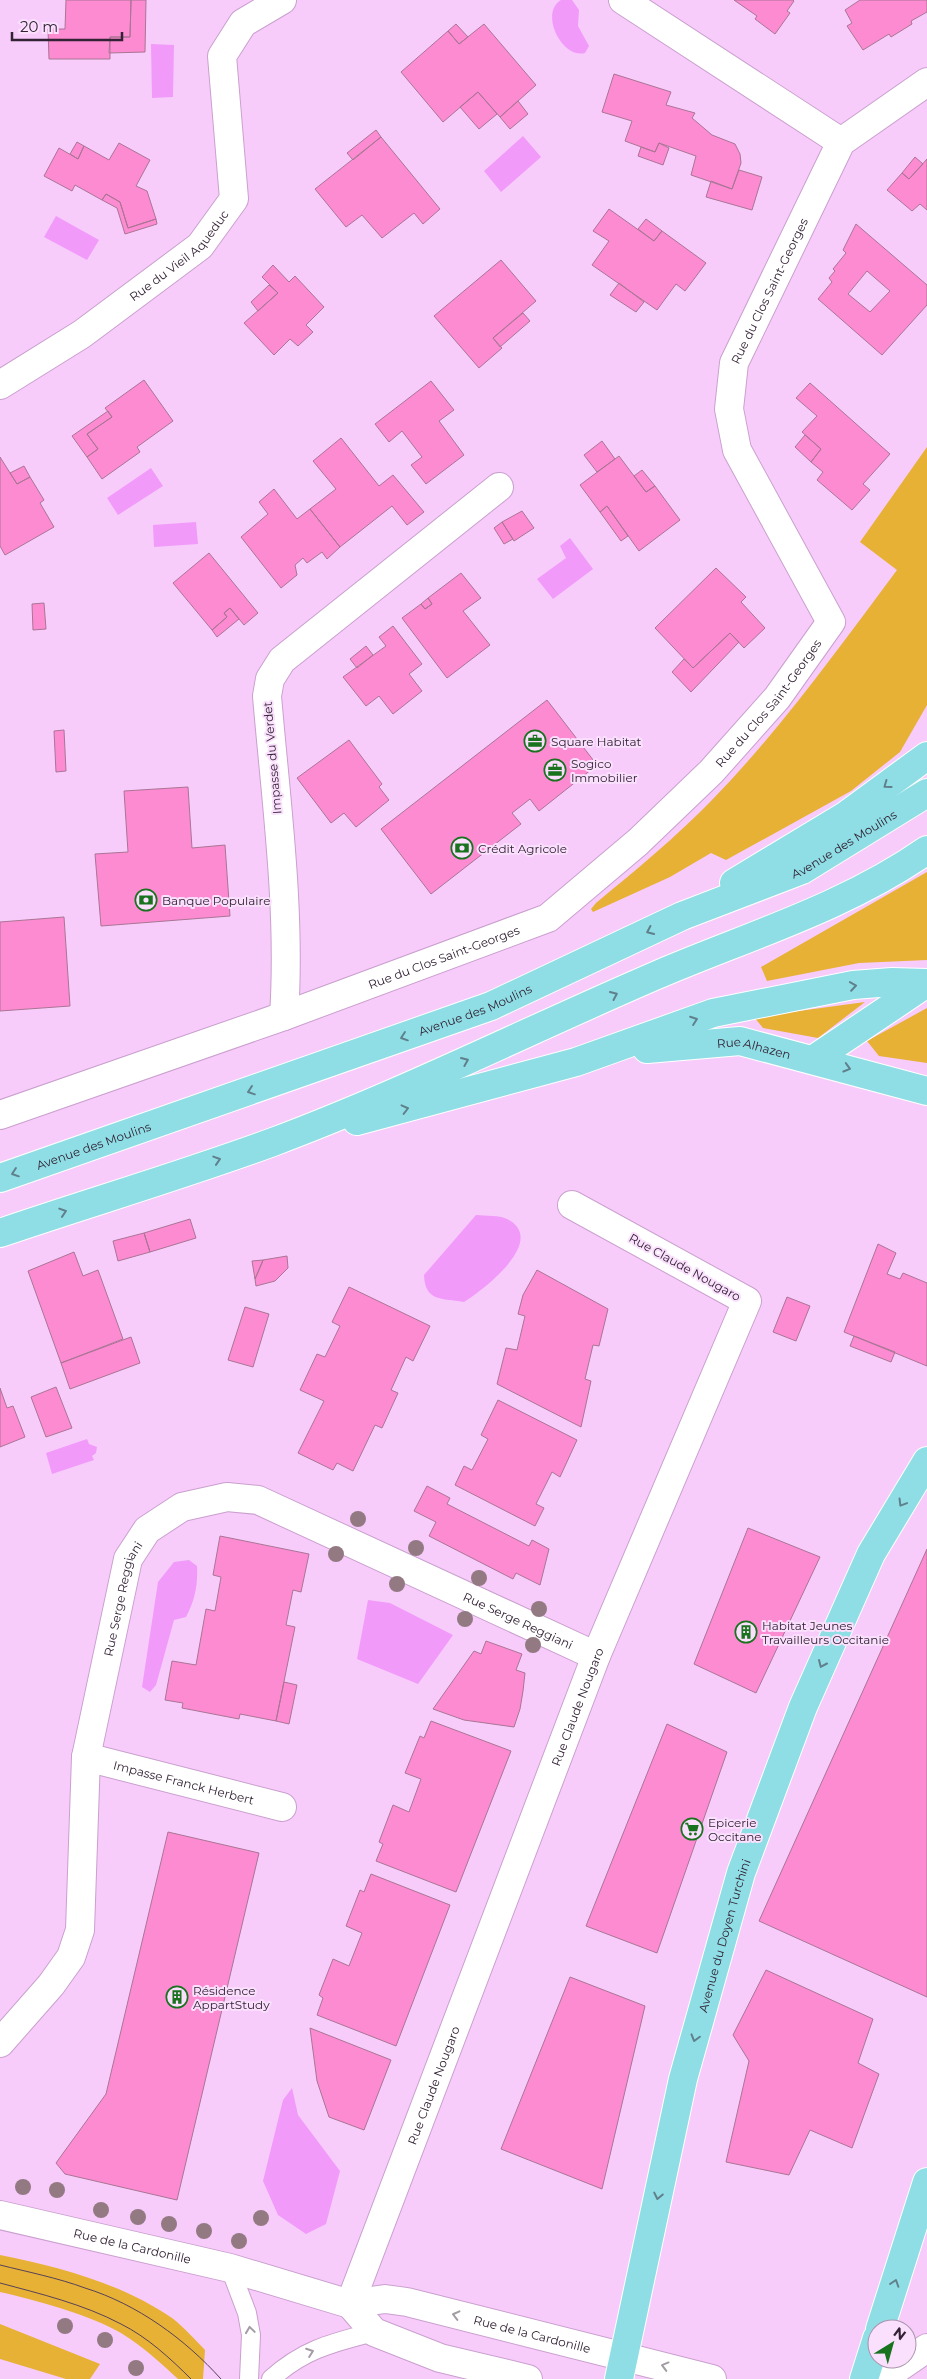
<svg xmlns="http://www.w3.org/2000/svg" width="927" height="2379" font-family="Montserrat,sans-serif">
<rect width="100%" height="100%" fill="#f7ccfb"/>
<path fill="#e7b135" d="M927,447V705L900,752L851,791L726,860L711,853L670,877L593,912L591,909L596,903C636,870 676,837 712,800C781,729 838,649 897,570L860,542Z
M927,872V960L859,963L767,981L761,967Z
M865,1002L818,1038L763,1028L754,1017Z
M927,1008V1063L879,1056L867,1041Z
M0,2255C59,2267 121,2283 172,2318C184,2327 195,2340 205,2350L203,2379H178C160,2362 142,2346 121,2333C91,2315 35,2300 0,2292Z
M0,2324L100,2364L90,2379H66L0,2359Z"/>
<path fill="#f19afa" d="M561,0H572L579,10L578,26L589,46L585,53C562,59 539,13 561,0Z
M151,44L174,45L173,97L152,98Z
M523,136L541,157L501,192L484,171Z
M56,216L99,240L87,260L44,237Z
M151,468L163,486L118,515L107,498Z
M196,522L198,544L154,547L153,525Z
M570,538L593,569L553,599L537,579L566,558L560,546Z
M476,1215C486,1216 499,1215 507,1219C549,1240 482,1291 464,1302C442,1298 425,1302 424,1275Z
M87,1439L89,1444L97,1447L96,1453L92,1456L94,1460L52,1474L46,1453Z
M189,1560L197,1566C198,1585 195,1600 186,1617L174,1620L156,1685L150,1692L142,1687L158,1582L174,1562Z
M368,1600L390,1603L453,1635L418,1684L357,1659Z
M292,2088L298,2115L340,2171L326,2224L306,2234L278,2215L263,2181L283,2100Z"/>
<path fill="#fd8bd2" stroke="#aa7594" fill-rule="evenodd" d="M66,0H131L130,37H110V59H49L48,29H65Z
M131,0H146L145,52L109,53L110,37H130Z
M734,0H793L794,1L787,11L790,13L775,34L755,19L757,16Z
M860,0H927V12L911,21L912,24L891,37L889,34L863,50L847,26L852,23L845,10Z
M456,24L468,37L459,44L448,31Z
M484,24L536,85L500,117L478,92L443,122L401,72L448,31L459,44Z
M614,74L671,92L666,105L695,113L692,118L712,135L735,144L740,154L741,163L732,189L691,175L696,156L659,143L655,152L625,141L632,121L602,112Z
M478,92L497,114L479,129L460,107Z
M518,101L528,114L510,129L500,117Z
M376,130L381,137L353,160L347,153Z
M381,137L440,209L423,224L414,213L382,238L362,215L346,227L315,189Z
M77,142L84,146L78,159L70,154Z
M119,143L150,160L136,186L147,191L156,219L128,228L120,202L106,194L102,200L75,185L72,191L44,176L59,148L78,159L84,146L109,160Z
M659,143L669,148L663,165L638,156L641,147L655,152Z
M915,157L923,164L909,179L902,173Z
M927,159V210L920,204L912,211L887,190L902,173L909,179Z
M739,170L762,177L752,210L706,197L711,181L732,189Z
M106,194L120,202L128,228L156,219L157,224L125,234L117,208L102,200Z
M609,209L654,241L662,231L706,263L685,291L676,284L657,310L592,265L609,241L593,231Z
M646,219L662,231L654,241L638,229Z
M856,224L927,285V305L882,355L818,299L832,282L829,278L835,271L833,269L846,253L843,250ZM867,271L890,291L870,312L848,294Z
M501,260L536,301L493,338L502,348L479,368L434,316Z
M273,265L289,282L295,276L324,307L306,325L313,332L298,346L290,339L274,355L244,323L278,293L262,277Z
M619,283L644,302L636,312L610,295Z
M269,285L278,293L258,311L251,302Z
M523,313L530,321L500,347L493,338Z
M144,380L173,421L137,447L140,452L102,479L87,457L98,449L87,434L112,417L105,408Z
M431,381L454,410L439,421L464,455L426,484L411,465L422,457L402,431L389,442L375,424Z
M810,383L890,454L863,484L870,490L852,510L817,480L823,472L811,462L821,449L802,432L817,416L796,398Z
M108,411L112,417L87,434L98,449L87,457L72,436Z
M805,435L821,449L811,462L795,447Z
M341,438L379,486L393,475L424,512L407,525L392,506L340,547L310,509L336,489L313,461Z
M602,441L615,459L597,472L584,455Z
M619,456L646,492L655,486L680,520L639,551L607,506L600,512L580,485Z
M0,457L17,484L30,477L44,500L40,503L54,527L5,555L0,546Z
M24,466L30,477L17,484L10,473Z
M642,470L655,486L646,492L634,476Z
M274,489L297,519L310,509L340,547L327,559L322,552L307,563L303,558L295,565L297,575L281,588L241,537L268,514L259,502Z
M607,506L628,536L621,541L600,512Z
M522,511L534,528L514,541L502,522Z
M502,522L513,539L504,544L494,528Z
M209,553L258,613L244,625L230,608L224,613L227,617L212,630L173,583Z
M716,568L746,597L741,602L765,628L744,648L730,633L693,668L655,628Z
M461,573L481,598L463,611L490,645L447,678L402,618L421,604L425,609L432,604L428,598Z
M428,598L432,604L425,609L421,604Z
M44,603L46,629L33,630L32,604Z
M230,608L239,619L217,637L212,630L227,617L224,613Z
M393,626L422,664L409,674L422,691L393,714L379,696L366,706L343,677L386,646L379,637Z
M730,633L739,642L691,692L672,672L684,659L693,668Z
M366,646L373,655L357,668L350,659Z
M547,700L597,765L539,811L530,799L512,813L521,824L431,894L381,829Z
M64,730L66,771L56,772L54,731Z
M349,740L382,784L379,787L389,800L356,827L344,813L331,823L297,778Z
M188,787L192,848L225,845L230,916L101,926L95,854L128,852L124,791Z
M64,917L70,1006L0,1011V922Z
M190,1219L196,1238L150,1252L144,1233Z
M144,1233L150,1252L118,1261L113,1241Z
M878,1244L896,1253L887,1274L900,1279L903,1273L927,1283V1366L844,1332Z
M74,1252L83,1276L98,1270L123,1339L61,1363L28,1271Z
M287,1256L288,1268L275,1281L256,1286L255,1279L263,1260Z
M263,1260L262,1263L255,1279L252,1261Z
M537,1270L608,1309L599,1346L593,1345L585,1379L591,1381L581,1427L497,1384L506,1348L517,1350L525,1316L518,1314L523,1295Z
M349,1287L430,1326L413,1361L406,1357L391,1390L398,1393L382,1428L375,1425L353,1471L337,1463L333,1470L298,1453L324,1401L300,1390L317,1354L325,1357L340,1326L332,1322Z
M787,1297L810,1306L796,1341L773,1332Z
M245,1307L269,1314L253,1367L228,1360Z
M854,1336L895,1352L891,1362L850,1346Z
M131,1337L140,1363L70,1389L61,1363Z
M56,1387L72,1428L46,1437L31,1397Z
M0,1388L7,1408L13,1406L25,1437L0,1447Z
M498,1400L577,1440L560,1477L552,1472L536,1504L544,1508L535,1526L455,1485L464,1466L472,1470L488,1439L481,1435Z
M427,1486L450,1498L447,1504L529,1546L532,1540L549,1549L540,1585L516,1573L513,1579L429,1536L436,1522L414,1511Z
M748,1528L820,1557L756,1693L694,1664Z
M220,1536L309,1554L301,1592L293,1590L286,1625L295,1627L276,1721L240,1714L239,1719L182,1708L183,1703L165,1700L172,1661L196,1665L206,1609L215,1611L221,1577L213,1575Z
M927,1549V1997L759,1921Z
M486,1641L522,1654L516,1670L525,1673L523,1691L520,1709L514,1727L464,1720L433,1709L474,1651L481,1654Z
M284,1682L297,1685L289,1724L276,1721Z
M431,1721L511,1751L456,1892L376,1861L383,1844L379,1842L393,1805L409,1812L421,1779L405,1773L420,1736L424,1738Z
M667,1724L727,1752L657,1953L586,1926Z
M168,1832L259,1853L177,2200L65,2174L56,2163L106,2094Z
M371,1874L450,1905L396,2046L317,2015L323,1998L319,1995L333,1959L349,1966L362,1933L346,1926L360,1890L364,1892Z
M766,1970L873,2019L858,2063L879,2074L852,2148L810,2130L789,2175L726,2162L749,2061L733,2035Z
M570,1977L645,2006L602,2189L501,2149Z
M310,2028L391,2060L364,2130L329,2117L317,2081Z"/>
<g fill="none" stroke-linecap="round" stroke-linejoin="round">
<g stroke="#caa0ce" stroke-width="20">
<path id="lane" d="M230,2268L247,2313L251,2335L249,2379
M271,2379C304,2349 332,2343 374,2332"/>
</g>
<g stroke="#caa0ce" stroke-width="30">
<g id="street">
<path d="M623,0L841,142"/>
<path id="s1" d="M0,385L82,334L200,246L234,199L222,56L243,23L282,0"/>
<path d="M284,1016C291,910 276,802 267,696L270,679L282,660L499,487"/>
<path id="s2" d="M0,1115L284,1016L548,918L638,842L711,772L777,698L831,622L737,450L729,409L734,363L841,142L927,82"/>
<path id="s3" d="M86,1757L282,1807"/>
<path id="s4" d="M0,2043L51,1985L71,1957L80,1930L86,1757L128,1559L147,1530L182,1507L227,1497L258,1500L596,1656"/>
<path id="s5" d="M0,2215L230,2268L350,2304L385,2299L407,2302L712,2379"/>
<path id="s6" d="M350,2304L596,1656L747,1301L572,1205"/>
<path d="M350,2304L374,2332L440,2358L528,2379"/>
<path d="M882,2379L927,2348"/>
</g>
</g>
<g stroke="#fff" stroke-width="30">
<g id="primary">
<path d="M734,883L845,816L927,756"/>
<path id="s7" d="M647,1049L740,1041L927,1091"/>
<path d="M814,1059L927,983"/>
<path d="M357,1121L576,1062L713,1013L853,985L892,982L927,983"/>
<path id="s8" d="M0,1178L491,1006L682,916L802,870L927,793"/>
<path d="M0,1233C91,1202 183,1175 273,1142C404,1093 529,1030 657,975C748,936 844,908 927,850"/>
<path d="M880,2329L927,2182"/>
<path id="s9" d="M619,2379L683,2079L741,1873L803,1707L871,1554L927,1461"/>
<path d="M864,2379L877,2338"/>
</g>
</g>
<use href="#lane" stroke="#fff" stroke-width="18"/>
<use href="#street" stroke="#fff" stroke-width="28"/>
<use href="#primary" stroke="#8fdee5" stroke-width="28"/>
<path stroke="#564159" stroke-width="1" d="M0,2265C28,2272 58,2278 85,2288C137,2304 185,2339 221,2379
M0,2283C41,2294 83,2304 121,2324C147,2337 170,2358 191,2379"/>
</g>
<g fill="#927982">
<circle cx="358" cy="1519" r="8"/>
<circle cx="416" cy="1548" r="8"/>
<circle cx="336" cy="1554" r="8"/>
<circle cx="479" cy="1578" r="8"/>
<circle cx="397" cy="1584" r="8"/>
<circle cx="539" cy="1609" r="8"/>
<circle cx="465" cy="1619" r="8"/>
<circle cx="533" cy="1645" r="8"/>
<circle cx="23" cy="2187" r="8"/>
<circle cx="57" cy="2190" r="8"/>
<circle cx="101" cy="2210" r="8"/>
<circle cx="138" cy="2217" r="8"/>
<circle cx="261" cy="2218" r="8"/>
<circle cx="169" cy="2224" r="8"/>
<circle cx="204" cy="2231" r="8"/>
<circle cx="239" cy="2241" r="8"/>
<circle cx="65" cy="2326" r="8"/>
<circle cx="105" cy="2340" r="8"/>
<circle cx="136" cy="2368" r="8"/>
</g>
<defs><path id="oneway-chevron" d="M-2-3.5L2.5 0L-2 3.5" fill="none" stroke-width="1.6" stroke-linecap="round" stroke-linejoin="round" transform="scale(1.25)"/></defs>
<g stroke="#60808c">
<use href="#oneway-chevron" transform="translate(887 785) rotate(144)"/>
<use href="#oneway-chevron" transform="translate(650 931) rotate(155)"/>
<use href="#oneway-chevron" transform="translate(853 986) rotate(-8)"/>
<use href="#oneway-chevron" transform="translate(614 995) rotate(-24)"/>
<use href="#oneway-chevron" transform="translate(694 1020) rotate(-20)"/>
<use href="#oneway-chevron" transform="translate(404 1037) rotate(161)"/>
<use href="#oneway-chevron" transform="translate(465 1061) rotate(-23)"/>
<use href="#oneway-chevron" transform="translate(847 1068) rotate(16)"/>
<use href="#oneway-chevron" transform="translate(251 1091) rotate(161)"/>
<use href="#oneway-chevron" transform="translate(405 1109) rotate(-14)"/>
<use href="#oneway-chevron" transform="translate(217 1160) rotate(-18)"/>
<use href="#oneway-chevron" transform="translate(15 1173) rotate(161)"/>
<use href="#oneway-chevron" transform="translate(63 1212) rotate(-18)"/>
<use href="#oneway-chevron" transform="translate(902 1503) rotate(121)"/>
<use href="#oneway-chevron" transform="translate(822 1664) rotate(114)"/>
<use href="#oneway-chevron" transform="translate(695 2038) rotate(106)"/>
<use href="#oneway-chevron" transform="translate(658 2196) rotate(102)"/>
<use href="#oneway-chevron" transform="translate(895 2283) rotate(-72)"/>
</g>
<g stroke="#a39ca4">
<use href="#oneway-chevron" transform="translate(456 2315) rotate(-166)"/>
<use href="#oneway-chevron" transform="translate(250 2330) rotate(-98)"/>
<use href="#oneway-chevron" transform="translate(310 2352) rotate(-20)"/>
<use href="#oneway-chevron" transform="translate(665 2366) rotate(-165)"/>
</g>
<defs>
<g id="office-ring" transform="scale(1.125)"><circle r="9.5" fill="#fae0fd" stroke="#19721e" stroke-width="1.5"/><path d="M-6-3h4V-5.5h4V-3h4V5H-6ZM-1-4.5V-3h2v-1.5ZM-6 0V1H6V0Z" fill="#19721e"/></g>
<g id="bank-ring" transform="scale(1.125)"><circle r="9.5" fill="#fae0fd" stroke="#19721e" stroke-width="1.5"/><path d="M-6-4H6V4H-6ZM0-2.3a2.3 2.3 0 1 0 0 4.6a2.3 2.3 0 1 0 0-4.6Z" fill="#19721e"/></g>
<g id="building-ring" transform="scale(1.125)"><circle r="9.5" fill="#fae0fd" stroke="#19721e" stroke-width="1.5"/><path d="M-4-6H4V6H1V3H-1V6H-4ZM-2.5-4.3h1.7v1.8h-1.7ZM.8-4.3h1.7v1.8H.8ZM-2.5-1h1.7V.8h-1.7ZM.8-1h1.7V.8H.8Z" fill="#19721e"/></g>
<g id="supermarket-ring" transform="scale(1.125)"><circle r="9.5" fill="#fae0fd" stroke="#19721e" stroke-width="1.5"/><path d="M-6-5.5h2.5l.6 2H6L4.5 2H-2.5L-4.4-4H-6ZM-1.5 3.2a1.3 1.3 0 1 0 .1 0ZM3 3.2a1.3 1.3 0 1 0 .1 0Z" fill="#19721e"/></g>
</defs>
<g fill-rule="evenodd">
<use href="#office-ring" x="535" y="741"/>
<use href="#office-ring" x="555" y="770"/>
<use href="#bank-ring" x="462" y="848"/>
<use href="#bank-ring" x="146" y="900"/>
<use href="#building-ring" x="746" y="1632"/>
<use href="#supermarket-ring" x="692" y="1829"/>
<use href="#building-ring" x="177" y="1997"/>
</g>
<g text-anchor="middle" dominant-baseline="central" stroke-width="4" stroke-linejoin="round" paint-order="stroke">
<g font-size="12" fill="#322234" stroke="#fae0fd">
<text stroke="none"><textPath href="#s1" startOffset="222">Rue du Vieil Aqueduc</textPath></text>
<text stroke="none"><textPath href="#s2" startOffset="1358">Rue du Clos Saint-Georges</textPath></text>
<text stroke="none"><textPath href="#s2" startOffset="891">Rue du Clos Saint-Georges</textPath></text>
<text transform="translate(272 758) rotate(-95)">Impasse du Verdet</text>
<text stroke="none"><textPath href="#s8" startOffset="909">Avenue des Moulins</textPath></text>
<text stroke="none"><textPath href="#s2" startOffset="471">Rue du Clos Saint-Georges</textPath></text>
<text stroke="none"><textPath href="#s8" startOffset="504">Avenue des Moulins</textPath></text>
<text stroke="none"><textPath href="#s7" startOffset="108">Rue Alhazen</textPath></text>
<text stroke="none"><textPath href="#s8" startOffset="99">Avenue des Moulins</textPath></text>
<text transform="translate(685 1267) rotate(29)">Rue Claude Nougaro</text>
<text stroke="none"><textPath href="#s4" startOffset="476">Rue Serge Reggiani</textPath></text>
<text stroke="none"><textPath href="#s4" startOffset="956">Rue Serge Reggiani</textPath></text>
<text stroke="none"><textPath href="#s6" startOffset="639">Rue Claude Nougaro</textPath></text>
<text stroke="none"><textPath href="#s3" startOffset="101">Impasse Franck Herbert</textPath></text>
<text stroke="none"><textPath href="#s9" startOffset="456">Avenue du Doyen Turchini</textPath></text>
<text stroke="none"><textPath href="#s6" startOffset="234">Rue Claude Nougaro</textPath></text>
<text stroke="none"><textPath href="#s5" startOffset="136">Rue de la Cardonille</textPath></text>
<text stroke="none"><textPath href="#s5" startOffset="548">Rue de la Cardonille</textPath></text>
</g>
<g font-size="12" fill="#322234" stroke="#fae0fd" text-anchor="start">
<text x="551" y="741">Square Habitat</text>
<text x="571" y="763">Sogico<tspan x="571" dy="14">Immobilier</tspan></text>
<text x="478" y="848">Crédit Agricole</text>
<text x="162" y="900">Banque Populaire</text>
<text x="762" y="1625">Habitat Jeunes<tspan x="762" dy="14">Travailleurs Occitanie</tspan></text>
<text x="708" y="1822">Epicerie<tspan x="708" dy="14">Occitane</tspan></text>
<text x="193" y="1990">Résidence<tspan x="193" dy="14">AppartStudy</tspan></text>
</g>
</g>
<g transform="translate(892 2344) rotate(37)"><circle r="24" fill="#fae0fd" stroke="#aa94ad"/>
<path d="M0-4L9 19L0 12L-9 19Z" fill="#19721e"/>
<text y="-8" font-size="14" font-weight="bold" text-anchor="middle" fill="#322234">N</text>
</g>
<path d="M12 32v8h110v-8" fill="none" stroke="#322234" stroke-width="2.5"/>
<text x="20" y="32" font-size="15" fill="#322234" stroke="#fae0fd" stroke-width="4" paint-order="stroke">20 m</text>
</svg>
